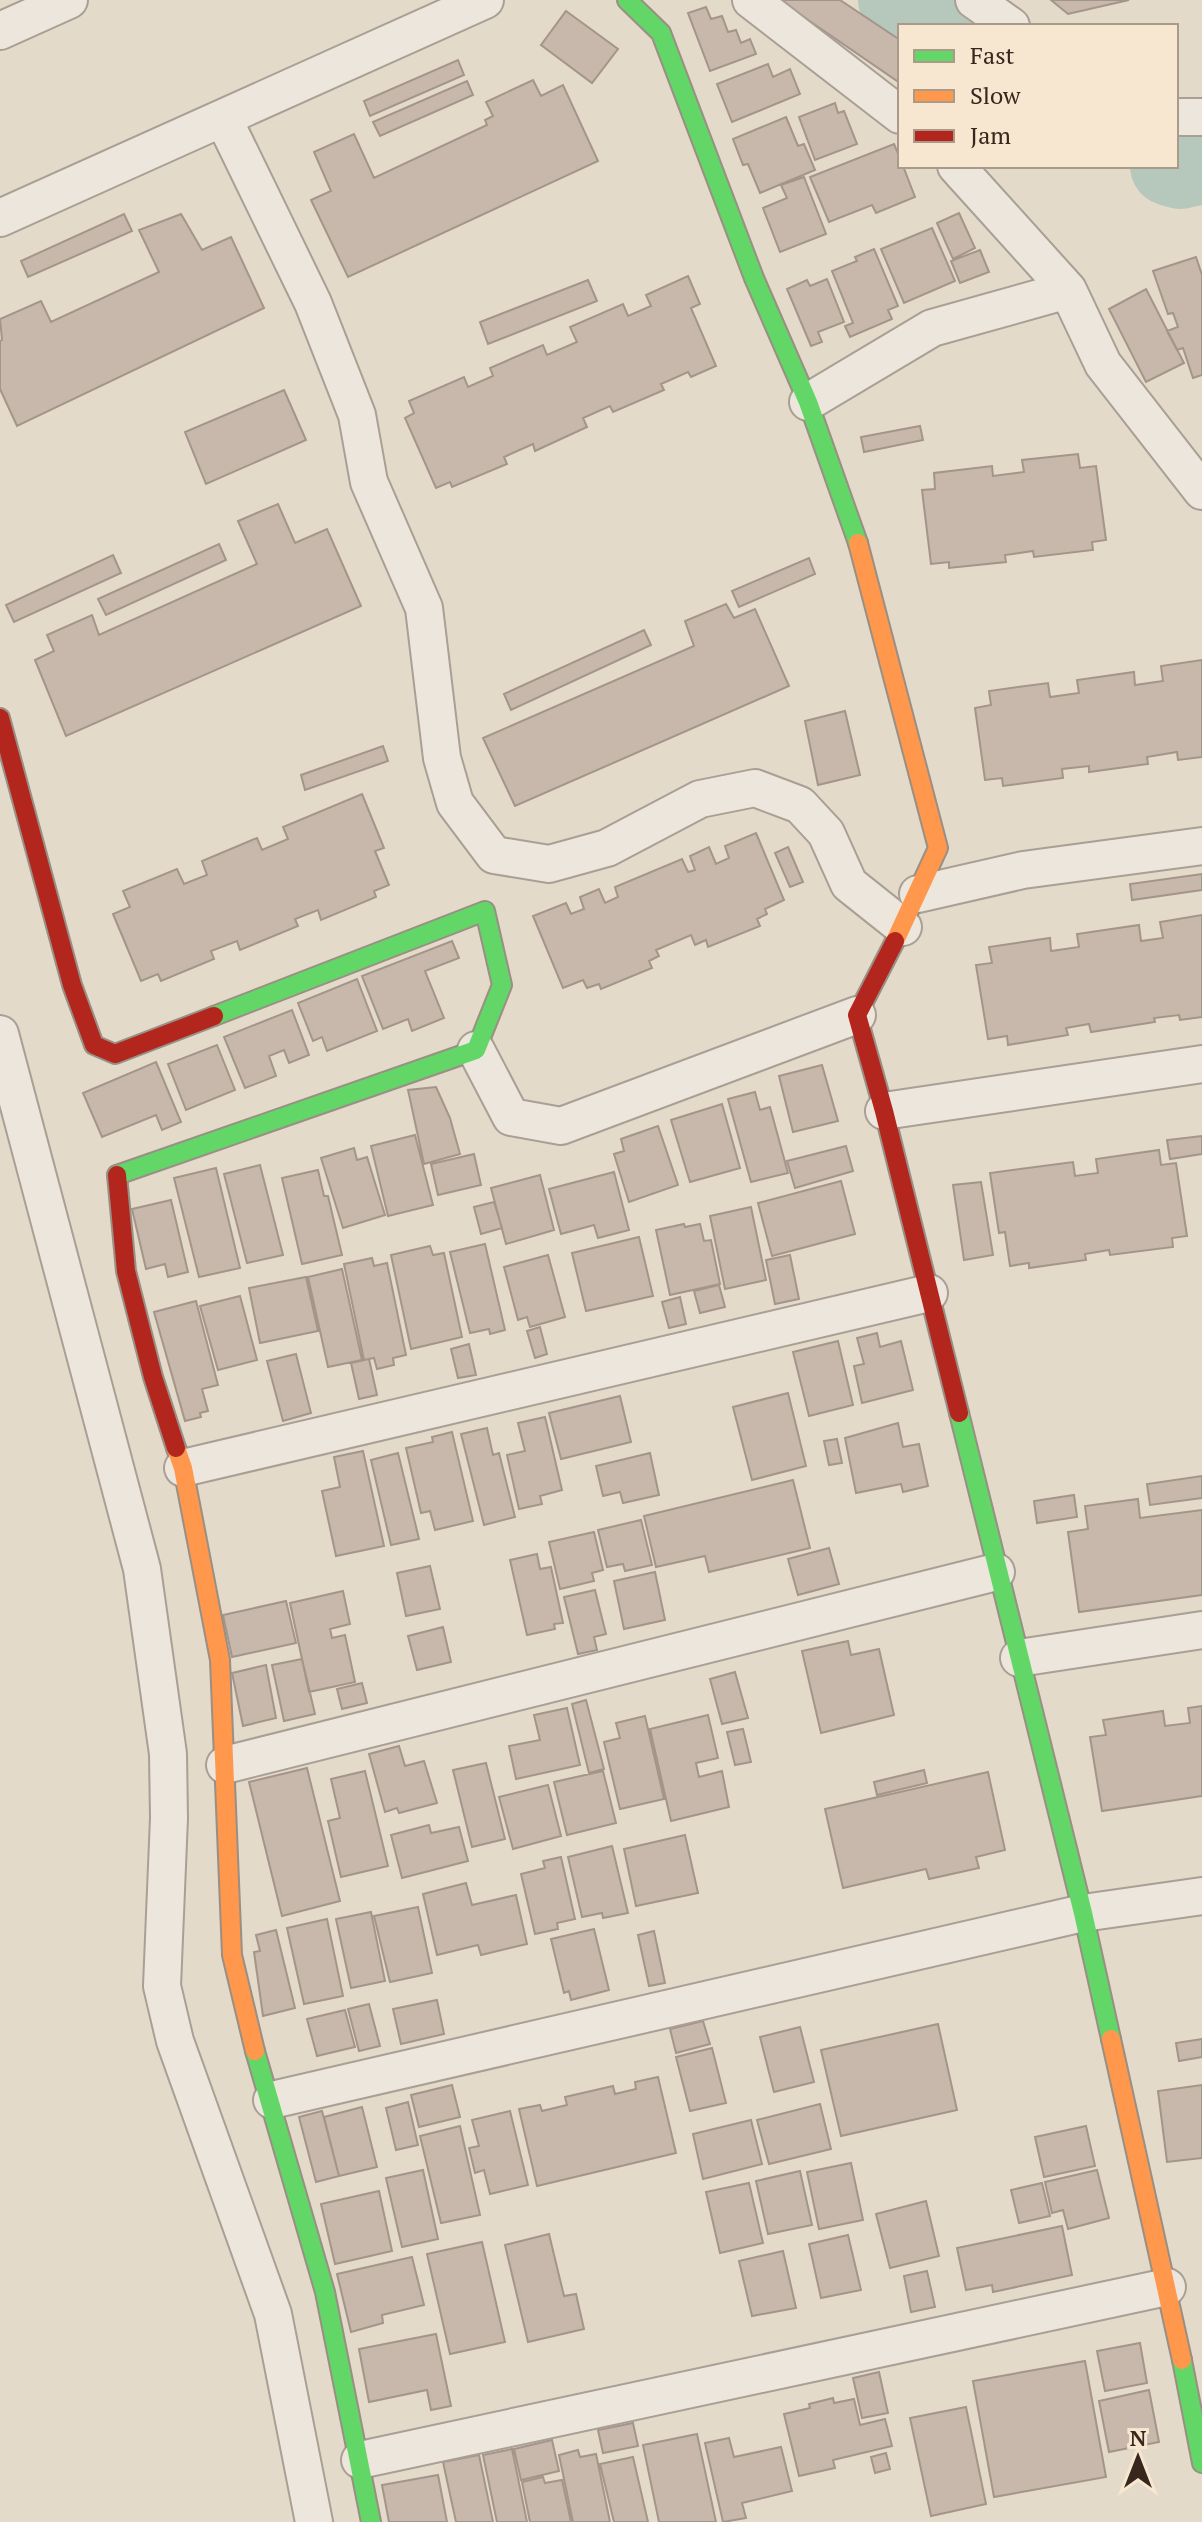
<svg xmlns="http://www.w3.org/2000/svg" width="1202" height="2522" font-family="'PT Serif',serif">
<rect width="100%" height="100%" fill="#e4daca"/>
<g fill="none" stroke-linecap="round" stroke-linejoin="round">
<path stroke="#b6c8bb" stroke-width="80" d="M898,0L938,26
M1170,166L1180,169L1202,164"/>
</g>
<path fill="#c8b7ab" stroke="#a4958a" stroke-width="2" d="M779,0H840L900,40V83Z
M1051,0H1129L1068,14Z
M706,7L711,19L722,16L728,32L736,30L741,43L750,39L756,54L710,71L688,13Z
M566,11L618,49L592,83L541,45Z
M458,60L464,75L370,116L364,101Z
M768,64L773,77L790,69L800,94L732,122L717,84Z
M533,80L541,96L563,85L598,161L348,277L311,200L331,191L314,152L354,134L374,178L487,125L485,120L493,116L486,102Z
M467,81L473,95L380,136L373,122Z
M835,103L838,113L844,111L857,144L815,160L799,117Z
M786,117L798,146L804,144L815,170L760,193L748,164L743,165L733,139Z
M894,144L900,158V166H903L915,197L876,213L872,205L829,222L810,177Z
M804,177L826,234L780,252L763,208L787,198L781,185Z
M959,213L975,248L953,259L937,223Z
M124,214L132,231L28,277L21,261Z
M181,214L202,250L231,237L264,308L17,426L0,389V341L2,340L0,319L41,301L51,322L159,272L139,230Z
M932,228L955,281L904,303L881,249Z
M874,249L898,306L888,310L892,319L850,337L845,326L853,323L832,271L857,261L855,257Z
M980,250L989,272L960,283L951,261Z
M1196,257L1202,275V375L1193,378L1183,348L1177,350L1167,331L1178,327L1173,313L1168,314L1153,271Z
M688,276L700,304L691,308L716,366L691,377L688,372L661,384L664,390L613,412L610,406L583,418L587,427L535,451L533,444L504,457L507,464L452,487L450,482L436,488L405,418L414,413L409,401L464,377L468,387L493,376L490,368L543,345L547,355L577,342L570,327L623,304L628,316L651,306L646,295Z
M827,279L844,322L818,332L822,342L811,346L787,289L807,280L810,286Z
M588,280L597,301L488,344L480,322Z
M1146,289L1184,363L1146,382L1109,309Z
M284,390L306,440L206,484L185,432Z
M920,426L923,440L864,452L861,437Z
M1078,454L1080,468L1096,466L1106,540L1092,542L1093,550L1034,557L1033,551L1005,555L1006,562L949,568V562L931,564L922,490L935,489L934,473L992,466L993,476L1024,472L1022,460Z
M278,504L295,543L327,529L361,606L66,736L35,660L54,651L47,635L92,615L99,635L257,564L238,521Z
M219,544L226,560L106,615L98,599Z
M113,555L121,573L14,622L6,605Z
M809,558L815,574L739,607L732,591Z
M726,604L734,618L755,609L789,686L515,806L483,738L694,646L685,621Z
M644,630L651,645L511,710L504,694Z
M1202,660V757L1178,760L1177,752L1147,757L1148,764L1089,772V766L1062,769L1063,778L1003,786L1002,778L985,780L975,708L991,705L989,691L1048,683L1050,697L1079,693L1077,680L1134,672L1135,685L1163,681L1161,666Z
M845,711L860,775L818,785L805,721Z
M383,746L388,761L305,790L301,775Z
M362,794L384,848L375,851L389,885L374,891L376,897L321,920L318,910L295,919L298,926L240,950L237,941L211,951L214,959L161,981L158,974L141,981L113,914L130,907L123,891L177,869L184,884L207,875L202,861L257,838L262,850L288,839L283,827Z
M756,833L784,900L765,909L767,914L757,919L760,926L708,947L706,940L695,945L691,935L656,950L659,956L649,961L652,968L601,989L599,984L587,988L583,980L563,988L533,916L566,903L571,914L584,909L580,897L599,889L605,903L618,897L615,887L682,859L688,872L695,870L690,856L709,847L716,864L729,858L725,846Z
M788,847L803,882L790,887L775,853Z
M1202,874V890L1132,900L1130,884Z
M1202,915V1017L1180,1020L1179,1015L1154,1018L1155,1022L1091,1032L1089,1024L1066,1028L1068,1035L1008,1045L1007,1036L988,1039L976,965L992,963L989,947L1050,938L1051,951L1079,947L1077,934L1139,925L1141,941L1163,938L1160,922Z
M452,941L459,958L425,971L444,1018L412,1031L408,1019L383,1029L362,976Z
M357,979L377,1031L327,1051L322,1037L313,1041L298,1003Z
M292,1010L309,1055L289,1063L284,1050L269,1056L276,1076L245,1088L224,1037Z
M217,1045L235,1090L186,1110L168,1064Z
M156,1062L181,1122L162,1130L156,1115L102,1137L83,1093Z
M822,1065L838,1121L793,1132L779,1076Z
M436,1087L450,1118L460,1154L424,1164L408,1090Z
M755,1092L760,1110L770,1107L788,1173L751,1182L728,1099Z
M722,1104L740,1168L690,1182L671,1120Z
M658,1126L678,1185L629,1202L614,1154L624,1151L621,1139Z
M415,1135L433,1205L388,1216L371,1146Z
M1202,1136V1154L1170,1159L1167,1140Z
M846,1146L853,1171L795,1188L787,1161Z
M354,1148L357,1160L367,1157L385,1215L343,1228L321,1158Z
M1159,1150L1161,1165L1176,1163L1187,1236L1172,1238L1173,1247L1110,1255L1109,1250L1085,1254L1086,1260L1029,1268V1263L1010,1266L1005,1232L999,1233L990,1173L1073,1162L1075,1176L1098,1173L1096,1159Z
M474,1154L481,1185L438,1195L431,1164Z
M260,1165L283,1255L247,1263L224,1174Z
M216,1168L240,1268L199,1277L174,1178Z
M318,1170L324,1196H328L342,1255L302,1264L282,1178Z
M614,1172L629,1230L598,1238L594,1225L561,1234L549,1189Z
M540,1175L554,1230L506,1244L491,1188Z
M841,1181L855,1234L772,1256L758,1203Z
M981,1182L993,1255L964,1260L953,1185Z
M171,1200L188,1272L168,1277L165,1264L146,1269L132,1209Z
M494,1202L502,1228L481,1234L474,1207Z
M751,1207L766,1280L725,1289L710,1216Z
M684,1224L685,1227L700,1224L704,1241L711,1240L720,1284L670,1295L656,1230Z
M639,1237L653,1296L586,1311L572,1253Z
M485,1244L505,1330L490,1334L489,1329L470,1333L450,1252Z
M430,1246L433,1255L444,1253L462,1337L411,1349L391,1255Z
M548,1255L565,1317L530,1327L527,1317L518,1320L504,1267Z
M790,1255L799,1299L775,1304L766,1260Z
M372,1258L374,1266L387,1263L406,1355L393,1358L394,1365L377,1369L374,1358L364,1360L344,1264Z
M342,1269L362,1360L328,1367L308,1277Z
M306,1277L318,1331L260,1343L249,1288Z
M719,1285L725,1307L700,1313L694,1291Z
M240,1296L257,1360L218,1370L200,1306Z
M680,1297L686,1324L669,1328L662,1302Z
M196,1301L218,1385L202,1389L208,1411L200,1413L201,1417L185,1421L154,1312Z
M540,1327L547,1354L535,1358L527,1331Z
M877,1333L880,1347L901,1341L913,1390L862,1403L854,1366L864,1364L857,1338Z
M838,1341L853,1405L809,1416L793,1352Z
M469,1344L476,1375L458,1378L451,1349Z
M296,1354L311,1413L283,1421L267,1361Z
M369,1359L377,1395L359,1399L351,1363Z
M788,1393L806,1466L752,1480L733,1407Z
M620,1396L631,1442L561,1459L549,1413Z
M545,1417L562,1490L540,1496L542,1504L519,1509L507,1455L525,1451L518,1423Z
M898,1423L903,1447L919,1444L928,1486L903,1492L901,1484L856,1493L845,1438Z
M487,1428L493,1455L499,1453L515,1517L484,1525L461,1434Z
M452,1432L473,1521L435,1530L430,1511L421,1513L406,1448L433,1442L432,1437Z
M837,1439L842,1463L829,1465L824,1441Z
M363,1451L384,1546L336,1556L322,1491L340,1487L334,1457Z
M398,1453L419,1539L391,1545L371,1460Z
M650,1453L659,1495L623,1503L620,1492L603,1496L596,1466Z
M1202,1476V1498L1150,1505L1147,1484Z
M793,1480L810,1548L709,1572L705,1556L656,1567L644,1516Z
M1074,1495L1077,1517L1037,1523L1034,1501Z
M1138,1499L1140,1518L1202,1510V1595L1079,1612L1068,1532L1088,1529L1085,1506Z
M641,1520L652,1565L625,1571L623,1564L607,1567L598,1530Z
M594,1532L603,1570L592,1573L594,1581L560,1589L549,1542Z
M829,1548L839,1584L798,1595L788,1559Z
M537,1554L540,1569L551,1567L563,1623L554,1624L555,1629L527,1635L510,1560Z
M430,1566L440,1609L406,1616L397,1573Z
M655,1572L665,1620L624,1629L614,1581Z
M595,1590L606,1634L594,1637L597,1650L578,1654L564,1597Z
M343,1591L350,1624L330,1629L332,1638L345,1635L355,1682L309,1692L290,1603Z
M286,1601L296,1643L232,1657L223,1615Z
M443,1627L451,1662L417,1670L408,1636Z
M848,1641L851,1655L879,1649L894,1715L821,1733L802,1651Z
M302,1659L315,1714L284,1721L272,1665Z
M266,1665L276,1718L243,1726L232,1673Z
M735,1672L748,1718L722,1724L710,1679Z
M362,1683L367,1703L342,1709L337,1689Z
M586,1700L604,1769L589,1773L572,1704Z
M1202,1706V1796L1102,1811L1090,1737L1106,1735L1103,1720L1163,1711L1165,1726L1190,1723L1188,1708Z
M567,1708L580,1765L516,1779L509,1746L540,1740L534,1715Z
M708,1715L718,1758L696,1763L699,1777L722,1771L729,1807L671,1821L650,1729Z
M645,1716L664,1799L620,1809L604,1742L620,1738L616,1723Z
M743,1729L751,1762L735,1765L727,1732Z
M399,1746L405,1766L424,1761L437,1803L399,1813L397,1808L385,1812L369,1754Z
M486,1763L505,1839L472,1847L453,1770Z
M307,1768L340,1901L282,1916L249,1782Z
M924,1770L927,1783L877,1795L874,1782Z
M365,1771L388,1866L341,1877L328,1821L340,1818L331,1779Z
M603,1771L616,1823L567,1835L554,1782Z
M988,1772L1005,1850L976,1857L979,1868L929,1879L926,1869L843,1888L825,1809Z
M548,1785L561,1836L513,1849L499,1797Z
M429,1825L431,1833L459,1827L468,1861L402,1878L391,1835Z
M685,1835L698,1893L636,1906L624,1849Z
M612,1846L628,1913L603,1918L602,1913L582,1917L568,1857Z
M561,1857L575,1919L557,1923L558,1929L535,1934L521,1874L545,1868L543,1861Z
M466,1883L472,1905L516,1895L527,1944L481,1955L478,1945L437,1955L423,1894Z
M418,1907L432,1973L390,1982L374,1916Z
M371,1912L385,1981L351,1988L336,1919Z
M327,1919L343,1996L304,2004L287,1928Z
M594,1929L609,1990L571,2000L569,1991L564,1993L551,1939Z
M276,1930L295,2008L263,2016L254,1952L260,1951L256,1935Z
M654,1931L665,1983L649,1986L638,1935Z
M437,2000L444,2034L401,2044L393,2009Z
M369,2004L380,2046L359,2051L348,2009Z
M345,2010L355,2047L317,2056L307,2019Z
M703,2021L710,2044L676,2053L670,2029Z
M938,2024L957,2110L841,2136L821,2050Z
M800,2027L814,2082L774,2092L760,2037Z
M1202,2039V2057L1179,2061L1176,2043Z
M712,2048L726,2103L690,2111L676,2057Z
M658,2077L676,2153L537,2186L519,2109L540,2105L542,2111L567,2105L565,2097L613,2086L615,2094L636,2089L635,2082Z
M452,2085L460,2117L419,2127L411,2095Z
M1202,2085V2158L1167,2162L1158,2091Z
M408,2102L418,2145L396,2150L386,2108Z
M820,2104L831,2149L769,2164L757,2120Z
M362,2107L377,2167L339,2176L324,2117Z
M322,2111L339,2176L316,2182L299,2117Z
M510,2111L528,2185L490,2194L484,2170L475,2173L469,2148L479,2146L472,2120Z
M751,2120L762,2164L703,2179L693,2134Z
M460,2126L480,2215L441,2223L420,2136Z
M1086,2126L1095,2166L1044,2177L1035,2137Z
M851,2163L863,2220L819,2229L807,2172Z
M423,2170L438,2239L402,2247L386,2178Z
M1097,2170L1109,2218L1068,2229L1063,2210L1052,2213L1045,2182Z
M800,2171L812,2225L768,2234L756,2181Z
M749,2183L763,2243L720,2253L706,2192Z
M1042,2183L1050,2216L1019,2223L1011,2190Z
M379,2191L392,2251L335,2264L321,2204Z
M926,2201L939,2256L890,2268L876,2214Z
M1062,2226L1072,2275L993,2292L992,2285L966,2290L957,2248Z
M549,2234L564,2296L576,2294L584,2329L528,2342L505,2245Z
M848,2235L861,2290L821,2298L809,2244Z
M482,2242L505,2342L450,2354L427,2254Z
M783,2251L796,2308L752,2316L739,2261Z
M412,2257L424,2305L382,2315L383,2323L351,2332L337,2274Z
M927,2271L935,2307L911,2312L904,2276Z
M436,2334L451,2406L431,2410L427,2390L369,2402L359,2349Z
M1140,2343L1147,2383L1105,2391L1097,2351Z
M1085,2361L1106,2477L994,2497L973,2381Z
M879,2372L888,2413L862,2418L853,2378Z
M1149,2390L1159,2442L1109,2452L1099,2401Z
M833,2398L834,2403L854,2399L860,2425L885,2419L892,2446L833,2460L835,2468L799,2476L784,2414L810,2408L809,2404Z
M966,2407L986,2504L931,2516L910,2418Z
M633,2423L638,2446L603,2453L598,2430Z
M697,2434L716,2522H659L643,2445Z
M729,2438L734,2457L781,2447L792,2491L742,2503L746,2518L723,2522L705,2443Z
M552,2440L559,2471L521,2480L514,2449Z
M512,2449L527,2522H497L483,2455Z
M578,2450L580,2457L596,2454L610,2522H573L559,2455Z
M886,2453L890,2469L875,2473L871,2457Z
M479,2455L493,2522H456L443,2462Z
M633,2457L648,2522H614L600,2464Z
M438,2475L447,2522H389L382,2485Z
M543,2477L545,2483L562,2480L571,2522H530L522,2482Z"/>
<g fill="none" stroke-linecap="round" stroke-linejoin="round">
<g stroke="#a99f94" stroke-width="40">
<path id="street" d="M751,0L900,115
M974,0L1011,26
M0,31L69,0
M1176,117H1202
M223,118L313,303L357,415L369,482L424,608L442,758L455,803L494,855L549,864L607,848L700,799L755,788L800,805L826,833L849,884L903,927
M956,166L1068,290L1103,364L1202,491
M0,218L485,0
M808,402L932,328L1068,290
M918,894L1023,870L1202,846
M0,1034L142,1569L168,1754L169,1818L162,1986L175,2041L273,2314L314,2522
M476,1050L511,1117L561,1126L857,1015
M884,1111L1202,1064
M183,1468L929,1293
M1019,1658L1202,1630
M225,1765L996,1572
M272,2100L1083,1913L1202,1896
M360,2460L1167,2287"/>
</g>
<g stroke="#998f84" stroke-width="22">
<path id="fast" d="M627,0L661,33L754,278L808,402L858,543
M117,1175L476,1050L502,985L485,911L214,1016
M959,1413L1083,1913L1111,2039
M255,2051L325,2292L371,2522
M1182,2360L1202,2463"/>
</g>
<g stroke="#998f84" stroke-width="22">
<path id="slow" d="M858,543L938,848L895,941
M176,1448L183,1468L220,1660L232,1955L255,2051
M1111,2039L1182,2360"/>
</g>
<g stroke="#998f84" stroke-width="22">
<path id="jam" d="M0,718L72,985L94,1045L115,1054L214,1016
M895,941L857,1015L884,1111L959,1413
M117,1175L126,1271L153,1377L176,1448"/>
</g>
<use href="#street" stroke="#ece6dd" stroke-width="36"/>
<use href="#fast" stroke="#63d668" stroke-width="18"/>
<use href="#slow" stroke="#ff974d" stroke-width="18"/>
<use href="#jam" stroke="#b3261e" stroke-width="18"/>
</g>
<rect x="898" y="24" width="280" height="144" fill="#f7e7d0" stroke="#ab9a88" stroke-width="2"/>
<rect x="914" y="50" width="40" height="12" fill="#63d668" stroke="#ab9a88" stroke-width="2"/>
<text x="970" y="64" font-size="24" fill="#38271c">Fast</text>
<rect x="914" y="90" width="40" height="12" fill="#ff974d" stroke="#ab9a88" stroke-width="2"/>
<text x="970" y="104" font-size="24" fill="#38271c">Slow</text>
<rect x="914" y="130" width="40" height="12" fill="#b3261e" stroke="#ab9a88" stroke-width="2"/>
<text x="970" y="144" font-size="24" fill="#38271c">Jam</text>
<g transform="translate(1138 2458)" stroke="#f7e7d0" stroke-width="6" paint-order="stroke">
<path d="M0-6L14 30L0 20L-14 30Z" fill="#38271c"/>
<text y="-12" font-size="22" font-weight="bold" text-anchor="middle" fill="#38271c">N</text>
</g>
</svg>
